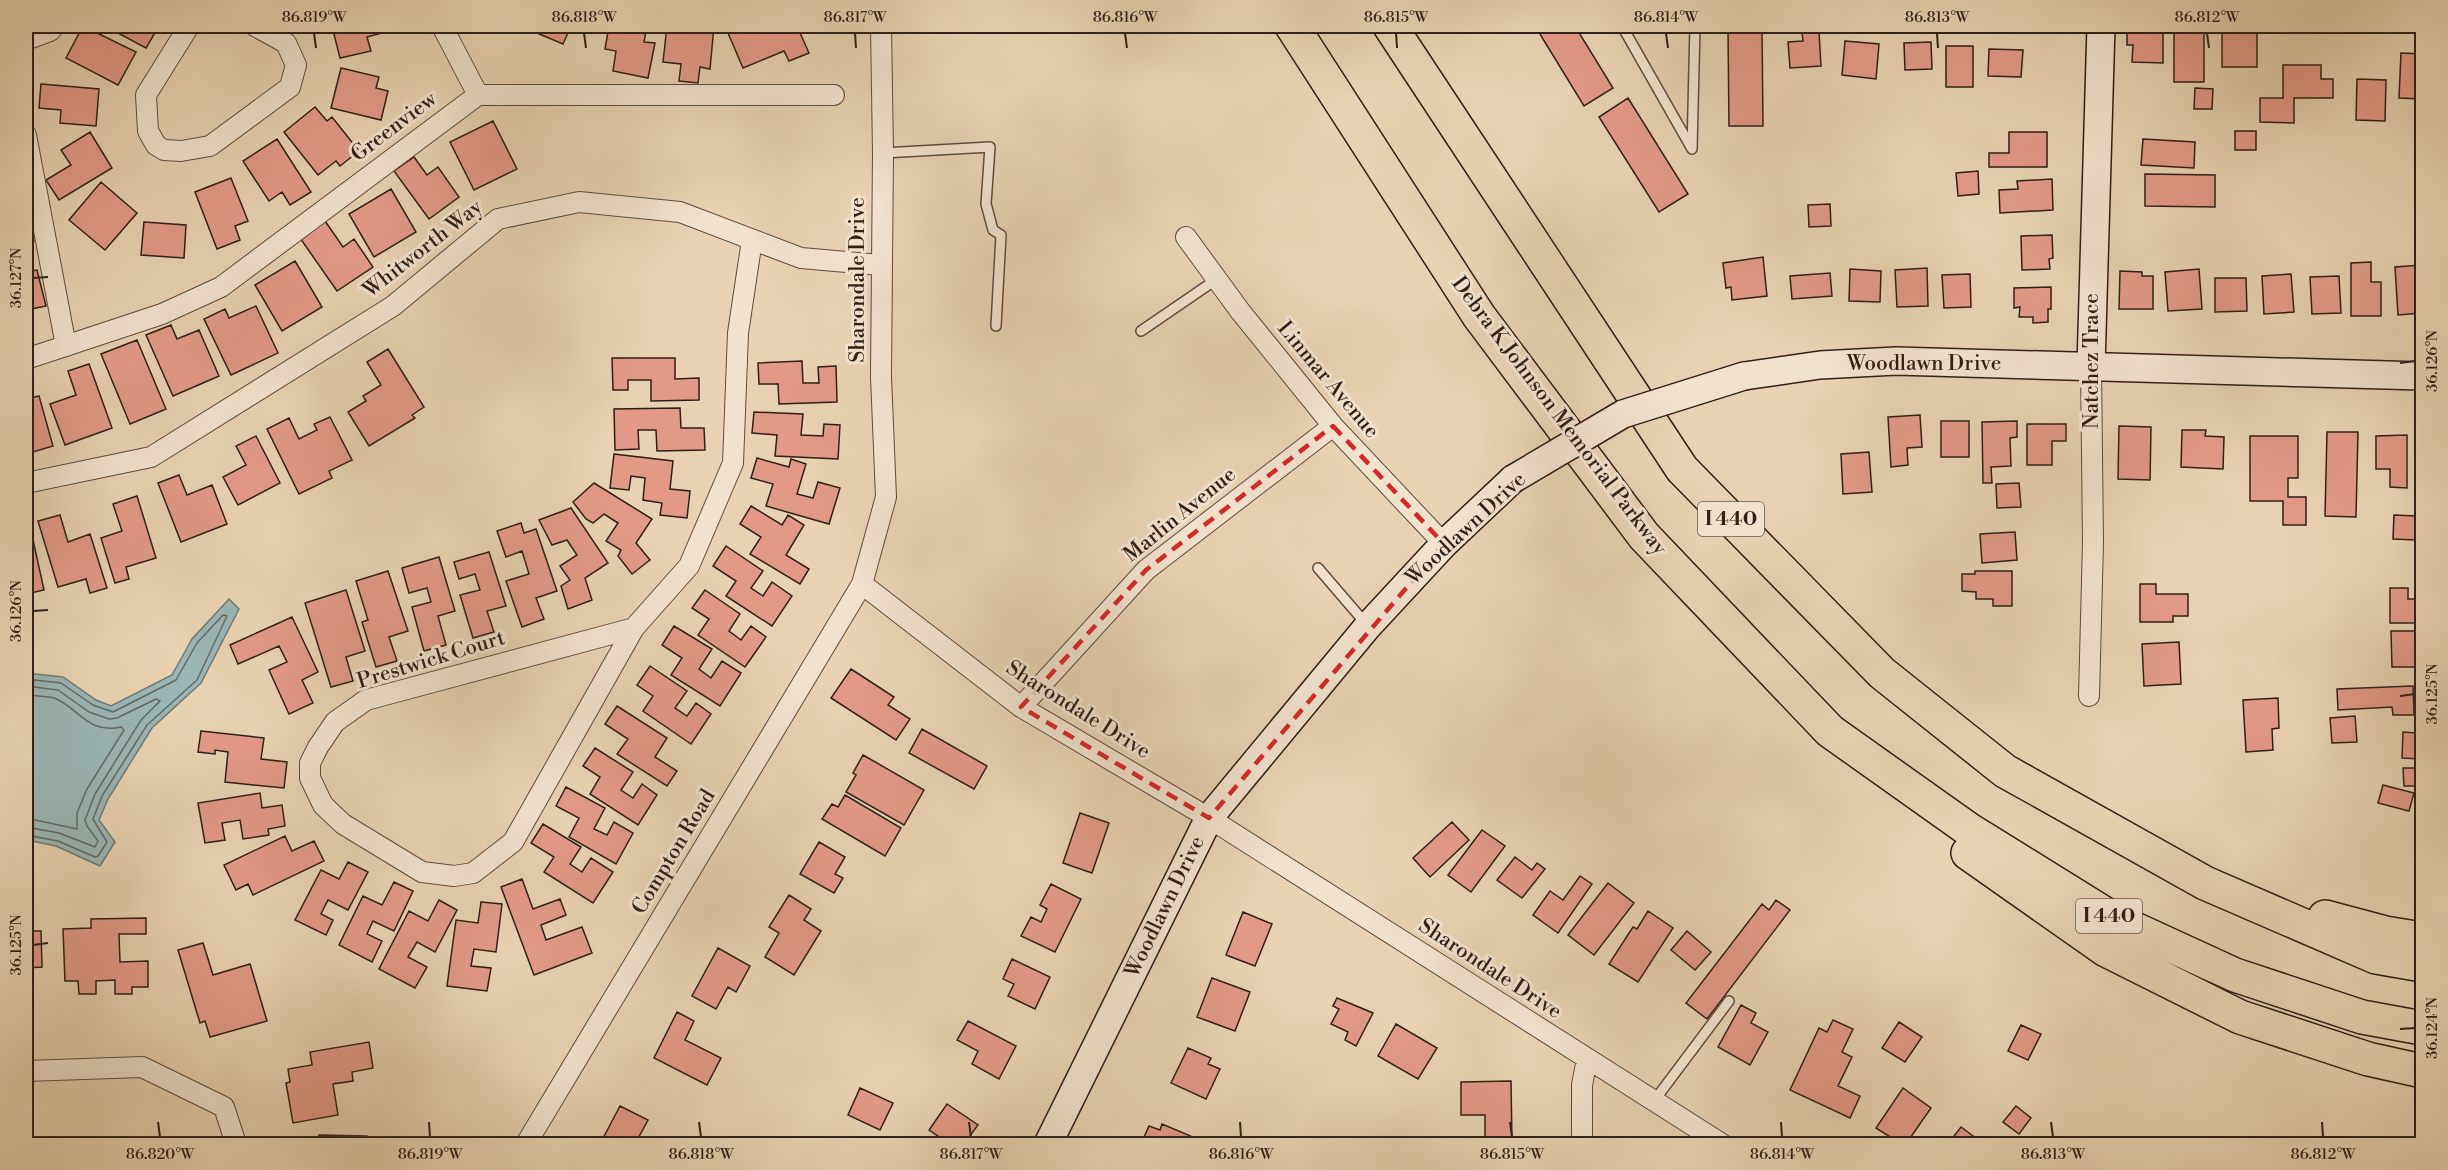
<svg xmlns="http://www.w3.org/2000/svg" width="2448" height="1170" font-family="'Libre Bodoni',serif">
<rect width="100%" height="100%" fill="#e9d2b1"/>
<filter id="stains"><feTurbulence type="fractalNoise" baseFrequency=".00333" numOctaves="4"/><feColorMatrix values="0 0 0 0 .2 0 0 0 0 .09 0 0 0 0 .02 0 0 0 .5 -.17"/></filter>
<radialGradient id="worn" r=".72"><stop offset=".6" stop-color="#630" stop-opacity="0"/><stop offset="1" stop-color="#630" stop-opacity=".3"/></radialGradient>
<path fill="#9ab6b5" stroke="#707a76" stroke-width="1.5" d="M229,599L239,609L201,683L152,728L108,799L99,820L115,842L100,866L56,846L26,840V673L63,677L96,700L111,706L172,675L192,639Z"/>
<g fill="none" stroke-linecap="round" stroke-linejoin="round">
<path stroke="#656a66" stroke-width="1.5" d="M26,679L61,683L93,705L113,712L176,680L197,643L223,615L227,616L197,680L147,725L102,796L93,819L107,842L98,856L95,857L58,841L26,835
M26,686L58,690L89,712L109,719L117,718L156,699L160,701L141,720L95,794L85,820L87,826L98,841L95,847L59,833L26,827
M26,695C34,696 45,696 54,698C77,706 88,735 121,727L124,730L87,789L77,813V829L26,818"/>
</g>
<path fill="#e29a87" stroke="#301f17" stroke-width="1.5" d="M83,26L136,52L118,85L66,58Z
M105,26H159L146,48Z
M332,26H392L393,30L367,37L371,51L340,58Z
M540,26H571L563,44L537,33Z
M609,26H647L644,42L655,43L648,78L613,71L616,51L605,49Z
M667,26H714L710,69L700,67L698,83L679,81L681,64L663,62Z
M725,26H786L787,28L797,26L809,53L789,61L784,51L743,68Z
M1535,26H1575L1613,88L1584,106Z
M1762,29L1763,126H1729L1728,30Z
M2174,30L2204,31V82H2174Z
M2127,31L2163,32V63L2132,62L2133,45H2127Z
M1819,32L1821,66L1790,68L1788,42L1803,41L1802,33Z
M2222,33H2257V67H2222Z
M1845,41L1879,44L1876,79L1842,75Z
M1931,42L1932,69L1905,70L1904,43Z
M1946,46H1973V87H1946Z
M1989,49L2023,50L2021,77L1988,76Z
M2401,53L2422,54V99L2399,98Z
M2283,65H2321V79H2333V98H2294V123L2260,122V98H2283Z
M341,68L379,77L376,88L388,91L381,120L331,108Z
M2357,79L2386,80L2385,121L2356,120Z
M41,84L99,89L96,126L60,123L61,110L39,108Z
M2195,88L2213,89L2212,109H2194Z
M1628,98L1688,194L1659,212L1599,117Z
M315,107L327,121L332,117L359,151L340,166L336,161L318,175L284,132Z
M493,121L517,169L474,190L450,142Z
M2235,131H2256V150H2235Z
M90,132L112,168L59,200L46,180L71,165L61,150Z
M2009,132H2047V167H1989V153H2009Z
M277,139L311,192L290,205L282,192L269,201L243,161Z
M2143,139L2195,142L2194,168L2141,165Z
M414,157L427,175L438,167L459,197L429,219L394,171Z
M1978,171L1979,194L1958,196L1956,173Z
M2145,174L2215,175V207L2145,206Z
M231,178L248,221L235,226L240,240L217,249L195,192Z
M2052,179L2053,210L2000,213L1999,190L2018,189L2017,181Z
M101,182L137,213L105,250L69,220Z
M391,189L416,232L374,257L349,214Z
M1830,204L1831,226L1809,227L1808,205Z
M28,218L34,241L26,244V219Z
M325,221L343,247L354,239L373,267L337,291L300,238Z
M144,222L186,225L184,258L141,255Z
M2052,235L2053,258L2049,259L2050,269L2022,270L2021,236Z
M1763,257L1767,296L1732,300L1731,287L1726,288L1723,263Z
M295,261L322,307L282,331L255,285Z
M2371,262V282H2381V316H2351V263Z
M2422,265V313L2398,315L2395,267Z
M1927,268L1928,306L1897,307L1895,270Z
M1850,269L1881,271L1880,302L1849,301Z
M2199,269L2202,309L2168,311L2165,272Z
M37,270L46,306L26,310V272Z
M2120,271L2142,272V276H2153V309H2119Z
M1830,273L1832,296L1792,299L1790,276Z
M1970,274L1971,307L1944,308L1942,275Z
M2291,274L2294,312L2264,314L2262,276Z
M2339,276L2341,313L2312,314L2310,277Z
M2215,278H2246L2247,311L2215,312Z
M2051,287V309H2048V322L2033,323V317H2019L2020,307L2014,308V288Z
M256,306L278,353L231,375L204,319L225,309L229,318Z
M171,325L177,339L199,330L219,376L173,396L146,335Z
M137,340L166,409L130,424L101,354Z
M388,349L424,407L412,415L415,418L369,446L348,412L366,401L363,396L381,385L367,362Z
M612,358H675V379L699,378V400L651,401V380H628V390H613Z
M802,361L803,383H819L818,367L836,366L837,402L779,404L778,384H759L758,363Z
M89,364L112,428L65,445L50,404L76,395L68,371Z
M39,396L53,446L26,454V399Z
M680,408L681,428H704L705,450L657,451L656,430H638L639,449L615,450L614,409Z
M754,412L803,414L801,435L823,436L824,424L840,425L838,459L775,456L777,435L752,433Z
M1920,415L1922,447L1907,448L1908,465L1891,467L1888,417Z
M330,417L352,460L329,471L332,478L299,494L267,429L289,418L299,439L317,430L314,424Z
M1941,421H1969V457H1941Z
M2017,421V437L2010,438L2011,466L1991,467L1992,483H1983L1982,422Z
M2027,424H2066V441H2052V465H2027Z
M2119,426L2151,427L2150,480L2118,479Z
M2182,430H2206L2205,436L2224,437L2223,469L2181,467Z
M2327,432H2358L2356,517L2325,516Z
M2407,435V488L2390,487V469H2376V436Z
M256,436L280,483L238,505L223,477L246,465L236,446Z
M2250,436H2298V478H2288V497H2306V525H2283V501H2250Z
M1869,452L1872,492L1843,494L1841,454Z
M614,454L673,461L670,489L690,491L687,518L660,515L662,503L643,500L645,478L631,476L629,490L610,488Z
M757,458L789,467L791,459L806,464L797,494L813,498L818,482L840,488L829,524L766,506L773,484L751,478Z
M179,475L187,495L212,485L227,524L181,542L158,483Z
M594,483L652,519L636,543L650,560L632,574L618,556L621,550L606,541L618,523L604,514L593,523L586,519L573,502Z
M2019,483L2021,507L1997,508L1996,484Z
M137,496L156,558L126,567L129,579L115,583L101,538L122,531L113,504Z
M751,506L782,525L788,515L804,525L786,555L809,569L800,584L750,554L761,537L740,524Z
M571,508L608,563L585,578L592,600L568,609L561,586L570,580L560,566L577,555L567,540L552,545L539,520Z
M60,515L68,542L90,534L107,588L90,593L86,579L58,587L38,521Z
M2394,515L2416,516L2415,540L2393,539Z
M521,523L524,533L536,529L557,591L536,598L544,619L522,627L506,581L529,574L522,551L506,557L497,531Z
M30,526L44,590L26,594V527Z
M2015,532L2017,560L1982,563L1980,534Z
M2418,540H2422V569H2417Z
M726,546L763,571L751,588L763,596L772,582L792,596L772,626L726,596L736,581L713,566Z
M489,552L506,606L487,611L494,632L473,638L460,595L480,590L475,574L459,579L454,562Z
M439,557L455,611L438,616L446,645L424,651L412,607L431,602L427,588L409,593L402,568Z
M388,571L408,631L389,637L397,661L376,667L362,622L368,620L356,581Z
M1975,571H2012V606H1993V599H1976V592L1962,591V574H1975Z
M2140,584H2156V594H2188V616H2173V622H2140Z
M2390,588H2408V599H2422V623H2390Z
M346,590L365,651L346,657L353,681L331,687L305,603Z
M705,590L740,614L729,631L741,640L751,626L766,637L745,667L698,635L709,619L692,608Z
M292,617L318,672L302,680L313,703L289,714L269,670L287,662L279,646L238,664L230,645Z
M674,626L712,649L699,669L711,678L722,661L741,673L720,706L671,675L682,658L662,645Z
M2391,631H2422V652H2416V667H2392Z
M2179,642L2181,684L2144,686L2142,644Z
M650,666L687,691L675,708L687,716L696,703L711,714L691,744L643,711L653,696L637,685Z
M851,669L894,697L888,705L910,719L896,740L831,698Z
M2413,686L2414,715H2393L2392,707L2338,710L2337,689Z
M2278,698L2279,728L2272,729L2273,750L2246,752L2243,700Z
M617,706L667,738L655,757L677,771L667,786L617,754L628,739L605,724Z
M2355,716L2357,742L2332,743L2330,718Z
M2416,721H2422V759L2402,758L2403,732L2416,733Z
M922,729L987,766L974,789L909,753Z
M201,731L264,738L261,759L287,762L284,788L225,782L228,752L215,750V754L198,752Z
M595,748L633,772L621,790L633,798L642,784L657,795L638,825L590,794L600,777L583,766Z
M863,755L924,790L904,825L846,792L856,775L853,773Z
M2403,768H2422V800H2418V786H2404Z
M2383,785L2414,793L2409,811L2378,803Z
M566,787L605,808L594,829L607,835L614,822L633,833L616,864L569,837L579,818L556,806Z
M260,793L262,808L282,805L285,826L268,829L269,835L243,839L240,820L222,823L225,840L205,843L198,803Z
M845,795L901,828L885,856L822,819L832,804L838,807Z
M1080,813L1109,823L1092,873L1063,863Z
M1452,822L1469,840L1430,877L1413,858Z
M543,824L581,847L570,864L582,872L591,858L613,872L593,903L544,872L554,857L531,843Z
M1482,830L1505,846L1471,892L1448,875Z
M285,836L292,851L314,841L324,861L253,895L248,884L236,890L224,865Z
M819,842L845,857L835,874L843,878L834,893L800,874Z
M1515,857L1532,870L1537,863L1545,869L1522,898L1497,880Z
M348,862L368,872L348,910L328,900L321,914L333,920L326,935L295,920L321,870L339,879Z
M1580,876L1592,884L1558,933L1533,915L1550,891L1563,900Z
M522,879L533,909L560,899L566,915L541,925L546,940L582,927L592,953L534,975L501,887Z
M394,882L413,891L394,931L373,921L367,934L382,941L372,962L339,945L363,896L382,905Z
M1608,883L1634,903L1594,955L1568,935Z
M1051,884L1081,899L1055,952L1021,936L1031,917L1041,922L1047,909L1040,905Z
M789,895L811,909L804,920L821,931L794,975L765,957L779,933L769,927Z
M439,900L457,910L435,952L417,942L408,957L427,967L415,988L379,969L409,911L428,921Z
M1776,900L1790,910L1707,1019L1686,1003L1762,904L1769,910Z
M481,902L502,904L496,952L474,949L471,966L491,968L487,991L447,986L456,920L478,923Z
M1648,911L1673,928L1638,982L1609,964L1633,927L1637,929Z
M1243,912L1272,924L1255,966L1226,955Z
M146,918V934H119L120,962L148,961V987H132V994H115V980L96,981V994H79L78,981H65L63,929L91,928V919Z
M27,931H41L42,967L26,968Z
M1687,931L1711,952L1695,970L1671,950Z
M203,943L213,975L250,964L267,1021L210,1037L205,1021L200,1023L178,950Z
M718,948L750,966L736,992L728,987L716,1009L692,996Z
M1012,959L1050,977L1035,1009L1008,996L1014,984L1003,979Z
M1212,978L1250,992L1235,1031L1197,1017Z
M1337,998L1373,1013L1356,1046L1345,1040L1348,1032L1331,1024L1339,1009L1333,1006Z
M1741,1005L1756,1013L1751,1023L1768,1032L1750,1065L1718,1047Z
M677,1012L694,1021L685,1040L721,1058L707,1085L654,1058Z
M1833,1020L1853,1029L1842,1052L1852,1057L1838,1086L1860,1096L1850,1118L1790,1090L1819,1028L1827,1032Z
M968,1021L1016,1046L999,1079L972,1064L978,1051L957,1040Z
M1899,1022L1922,1037L1905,1062L1882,1048Z
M1396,1024L1437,1048L1418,1079L1378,1056Z
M2021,1025L2041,1034L2028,1060L2008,1051Z
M369,1042L373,1068L352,1072L353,1081L333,1084L338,1115L293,1123L286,1083L290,1082L288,1069L312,1065L310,1052Z
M1188,1048L1211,1058L1208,1064L1220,1069L1206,1099L1171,1083Z
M1511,1081L1512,1144H1485V1115H1461V1082Z
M860,1088L893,1103L880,1130L848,1115Z
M1903,1088L1931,1108L1906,1144H1901L1876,1128Z
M947,1104L978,1125L964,1144H950L929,1130Z
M620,1106L648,1120L635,1144H600Z
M2016,1106L2031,1118L2019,1134L2003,1122Z
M1162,1124L1193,1137L1189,1144H1141L1149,1126L1160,1130Z
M1961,1127L1980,1141L1977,1144H1948Z
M319,1135L367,1136V1144H319Z"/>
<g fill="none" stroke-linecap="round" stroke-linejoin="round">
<g stroke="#5e4c3e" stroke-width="12">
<path id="service" d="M1622,26L1692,149L1695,26
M883,153L990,147L986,204L993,230L1001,235L996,326
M1141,331L1217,279
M1318,568L1367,625
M1654,1101L1729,1001"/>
</g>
<g stroke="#5e4c3e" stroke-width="22">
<path id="minor" d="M189,26L146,95L148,131L156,145L164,150L181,151L210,146L290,87L296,65L286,43L255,26
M442,26L478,95
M26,40L50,31L54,26
M26,135L66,346
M1186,237L1240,311L1333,426L1444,544
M26,359L162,314L221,287L478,95H834
M26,483L151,457L393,306L498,219L579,202L680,212L801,258L881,265
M862,584L1021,707L1209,818L1722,1144
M634,628L366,700L335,722L318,747L310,763V778L323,805L343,824L422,872L454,876L473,873L513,842L634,628L689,566L733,463L738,333L752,240
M2089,696L2093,542L2091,366
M1021,707L1146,570L1333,426
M26,1071L142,1067L224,1107L236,1144
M526,1144L862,584L886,497L881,377L883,153L881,26
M1582,1144V1085L1587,1059"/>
</g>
<g stroke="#301f17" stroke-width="30">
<path id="secondary" d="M2091,366L2101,26
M1744,376L1820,365L1896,361L2422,376
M1048,1144L1209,818L1368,626L1444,544L1513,479"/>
</g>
<g stroke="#301f17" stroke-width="36">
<path id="motorway" d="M1292,26L1479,316L1644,536L1830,731L1968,829L2113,919L2235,975L2362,1017L2422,1028
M1390,26L1682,469L1882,673L2005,771L2205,883L2376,957L2422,965
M1968,853L2106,950L2240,1017L2368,1059L2422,1071
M2325,917L2385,933L2422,939"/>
</g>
<use href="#service" stroke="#f1e2cc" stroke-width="9"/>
<use href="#minor" stroke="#f1e2cc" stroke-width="20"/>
<use href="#secondary" stroke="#f1e2cc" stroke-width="27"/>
<use href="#motorway" stroke="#e9d2b1" stroke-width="33"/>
<g stroke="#301f17" stroke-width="30" stroke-linecap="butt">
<path id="secondary-bridge" d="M1513,479L1623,414L1744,376"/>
</g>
<use href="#secondary-bridge" stroke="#f1e2cc" stroke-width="27"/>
</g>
<path fill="none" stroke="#d62828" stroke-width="4.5" stroke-dasharray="12 8" stroke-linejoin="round" d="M1333,426L1444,544L1209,818L1021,707L1146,570Z"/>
<path fill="none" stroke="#301f17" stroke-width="2" d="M314,33L316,48M584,33L586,48M855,33L856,48M1125,33L1127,48M1396,33L1397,48M1666,33L1668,48M1937,33L1938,48M2207,33L2209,48M33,278L48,277M2400,363L2415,361M33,611L48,610M2400,696L2415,694M33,945L48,943M2400,1029L2415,1028M158,1122L160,1137M429,1122L430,1137M699,1122L701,1137M969,1122L971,1137M1240,1122L1241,1137M1510,1122L1512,1137M1781,1122L1782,1137M2051,1122L2053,1137M2322,1122L2323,1137"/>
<g text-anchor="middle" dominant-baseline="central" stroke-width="6" stroke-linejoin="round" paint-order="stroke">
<g fill="#f1e2cc" stroke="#6a5a4d" stroke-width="1.5">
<rect x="1698" y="502" width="66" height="34" rx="4.5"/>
<rect x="2076" y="899" width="66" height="34" rx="4.5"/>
</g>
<g font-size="20" font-weight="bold" fill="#301f17">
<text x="1731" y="519">I 440</text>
<text x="2109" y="916">I 440</text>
</g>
<g font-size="21" fill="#301f17" stroke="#f1e2cc">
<text transform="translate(394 127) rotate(-37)">Greenview</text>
<text transform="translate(423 249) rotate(-38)">Whitworth Way</text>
<text transform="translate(858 280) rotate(-90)">Sharondale Drive</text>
<text transform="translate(2092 361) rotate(-90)">Natchez Trace</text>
<text x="1924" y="364">Woodlawn Drive</text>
<text transform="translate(1328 380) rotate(50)">Linmar Avenue</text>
<text transform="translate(1559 416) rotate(53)">Debra K Johnson Memorial Parkway</text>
<text transform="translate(1180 515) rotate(-39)">Marlin Avenue</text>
<text transform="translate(1466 529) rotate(-43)">Woodlawn Drive</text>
<text transform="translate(431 660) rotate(-17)">Prestwick Court</text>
<text transform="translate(1078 710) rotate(32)">Sharondale Drive</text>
<text transform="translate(674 852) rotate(-59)">Compton Road</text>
<text transform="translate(1165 907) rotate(-64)">Woodlawn Drive</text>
<text transform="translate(1490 969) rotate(33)">Sharondale Drive</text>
</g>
</g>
<rect width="2448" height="1170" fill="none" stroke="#e9d2b1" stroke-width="66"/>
<rect x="33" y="33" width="2382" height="1104" fill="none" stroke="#301f17" stroke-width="2"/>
<g font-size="15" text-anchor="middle" fill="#301f17">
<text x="314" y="22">86.819°W</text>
<text x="584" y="22">86.818°W</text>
<text x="855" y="22">86.817°W</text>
<text x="1125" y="22">86.816°W</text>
<text x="1396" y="22">86.815°W</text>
<text x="1666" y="22">86.814°W</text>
<text x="1937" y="22">86.813°W</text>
<text x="2207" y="22">86.812°W</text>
<text transform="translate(16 278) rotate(-90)" y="5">36.127°N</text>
<text transform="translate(2432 361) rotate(-90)" y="5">36.126°N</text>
<text transform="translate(16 611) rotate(-90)" y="5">36.126°N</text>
<text transform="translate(2432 694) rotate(-90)" y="5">36.125°N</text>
<text transform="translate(16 945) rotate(-90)" y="5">36.125°N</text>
<text transform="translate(2432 1028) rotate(-90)" y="5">36.124°N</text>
<text x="160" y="1159">86.820°W</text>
<text x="430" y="1159">86.819°W</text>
<text x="701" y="1159">86.818°W</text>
<text x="971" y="1159">86.817°W</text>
<text x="1241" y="1159">86.816°W</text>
<text x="1512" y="1159">86.815°W</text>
<text x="1782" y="1159">86.814°W</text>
<text x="2053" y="1159">86.813°W</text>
<text x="2323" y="1159">86.812°W</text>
</g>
<rect width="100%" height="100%" filter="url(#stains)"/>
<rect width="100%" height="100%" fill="url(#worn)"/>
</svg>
